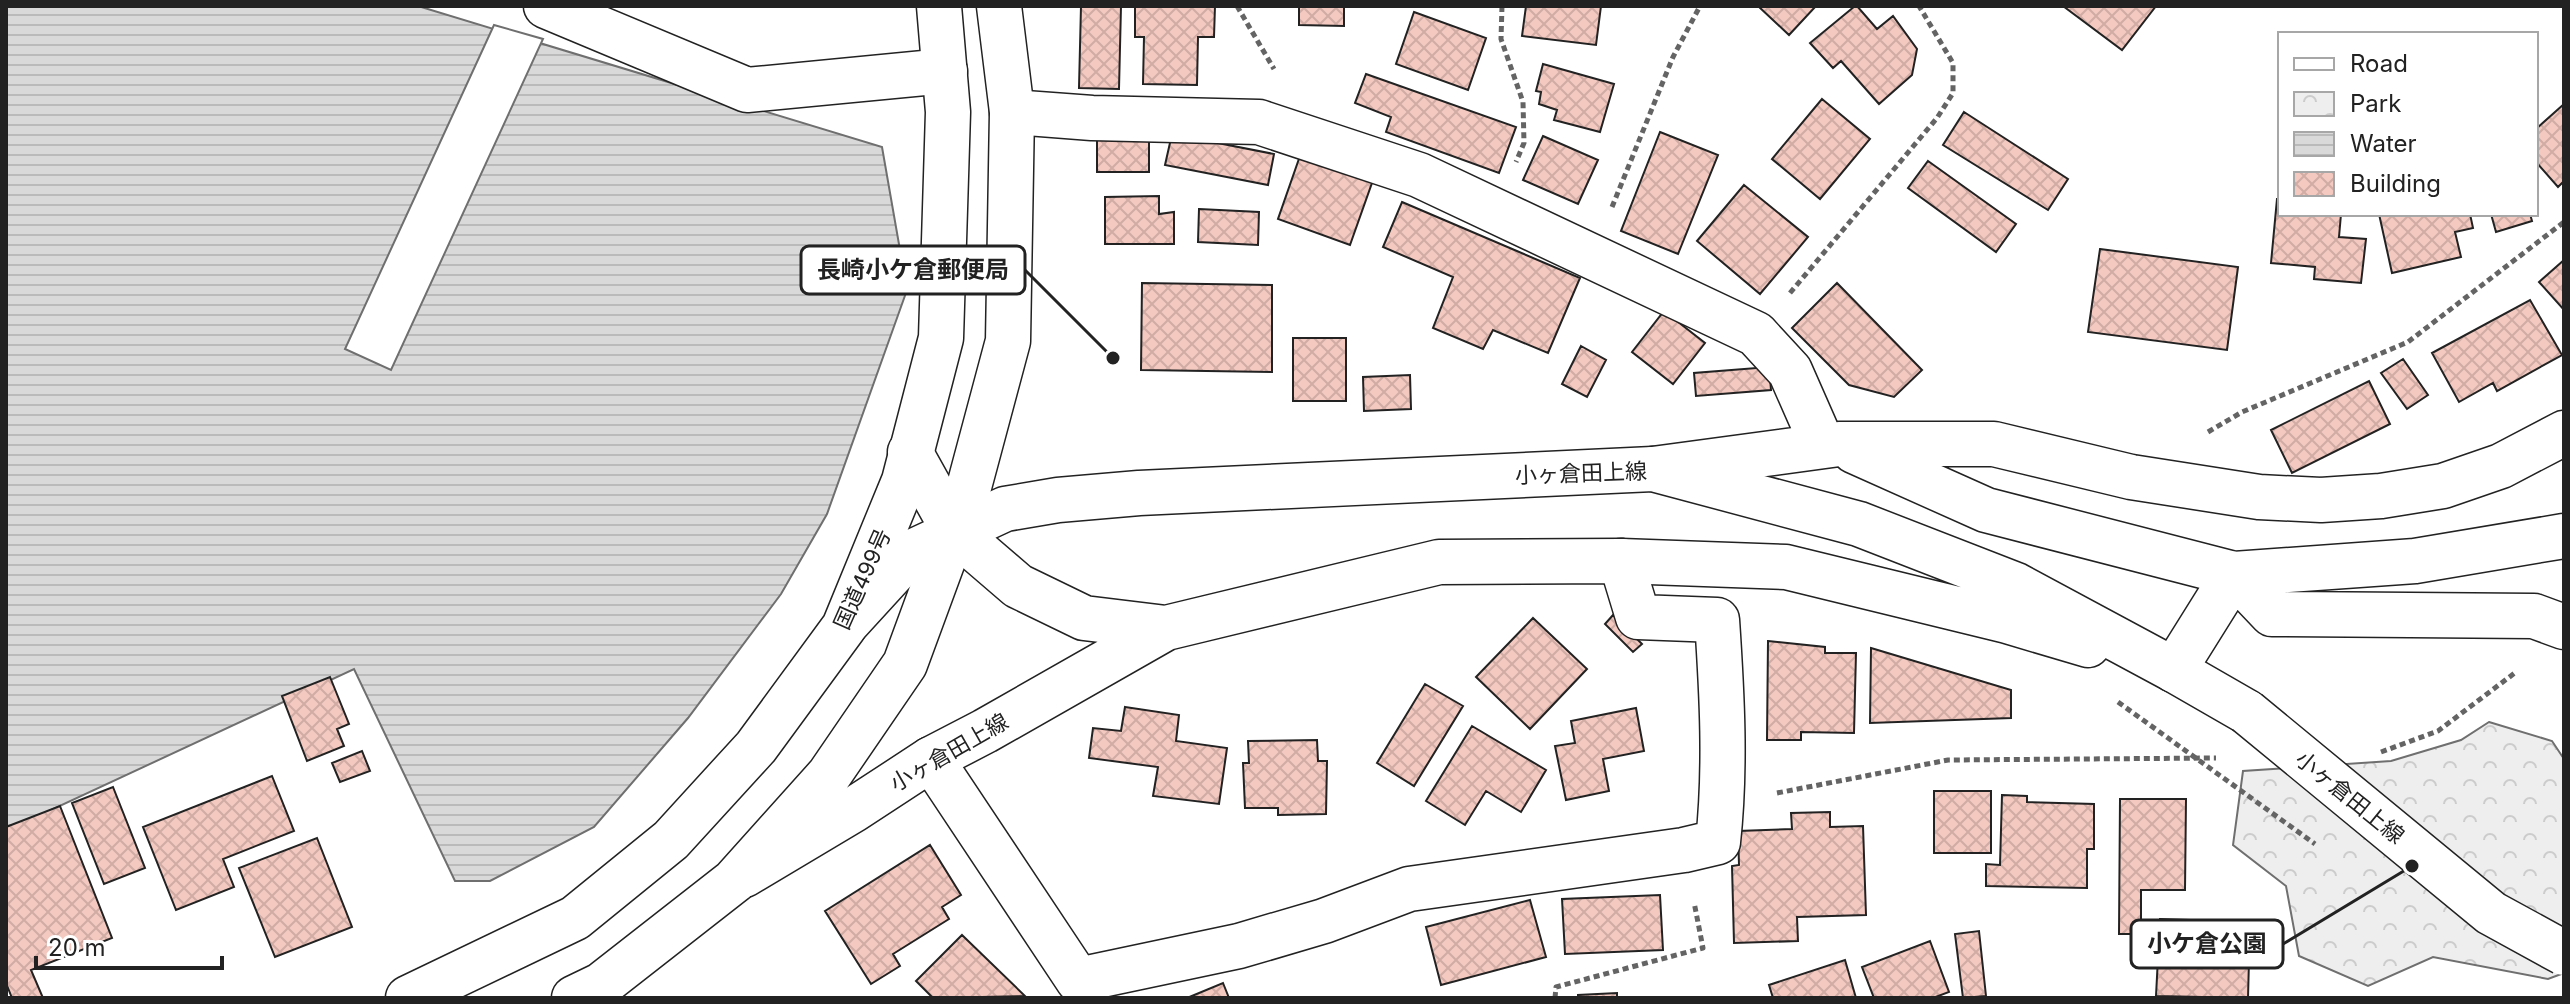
<svg xmlns="http://www.w3.org/2000/svg" width="2570" height="1004" font-family="Inter,'Noto Sans JP',sans-serif">
<defs>
<pattern id="park-crowns" width="20" height="18" patternUnits="userSpaceOnUse" patternTransform="scale(2)"><rect width="20" height="18" fill="#eee"/><path d="M2 6a3 3 0 1 1 6 0M12 15a3 3 0 1 1 6 0" fill="none" stroke="#ccc"/></pattern>
<pattern id="water-rules" width="6" height="5" patternUnits="userSpaceOnUse" patternTransform="scale(2)"><rect width="6" height="5" fill="#d9d9d9"/><path d="M0 2.5h6" fill="none" stroke="#bababa"/></pattern>
<pattern id="building-cross-hatch" width="8" height="8" patternUnits="userSpaceOnUse" patternTransform="scale(2)"><rect width="8" height="8" fill="#f3c9c0"/><path d="M0 0l8 8M0 8l8-8" fill="none" stroke="#d0aca5"/></pattern>
</defs>
<rect width="100%" height="100%" fill="#fff"/>
<path fill="url(#park-crowns)" stroke="#6f6f6f" stroke-width="2" d="M2489,722L2552,741L2564,759V973L2548,979L2433,957L2368,986L2299,956L2286,886L2233,845L2243,771L2391,761L2461,740Z"/>
<path fill="url(#water-rules)" stroke="#6f6f6f" stroke-width="2" d="M6,6H418L882,147L907,290L827,514L781,594L688,718L594,827L490,881H455L354,669L6,831Z"/>
<path fill="#fff" stroke="#6f6f6f" stroke-width="2" d="M494,25L543,39L391,370L345,349Z"/>
<path fill="url(#building-cross-hatch)" stroke="#222" stroke-width="2" d="M1081,6H1121L1119,89L1079,88Z
M1135,6H1215L1214,37H1198L1197,85L1143,84L1144,37H1135Z
M1299,6H1344V26L1299,25Z
M1526,6H1601L1596,45L1522,36Z
M1758,6H1816L1789,35Z
M1855,6H1857L1877,29L1893,16L1917,49L1912,75L1879,104L1841,61L1833,68L1810,43Z
M2063,6H2156L2122,50Z
M1414,12L1486,38L1468,90L1396,64Z
M1543,64L1614,84L1600,132L1554,120L1557,110L1539,104L1541,92L1536,91Z
M1366,74L1516,127L1499,173L1386,132L1391,117L1355,103Z
M1822,99L1870,139L1820,199L1772,159Z
M2564,104V181L2558,187L2536,162V129Z
M1964,112L2068,179L2048,210L1943,145Z
M1660,132L1718,155L1678,254L1621,231Z
M1172,134L1274,154L1268,185L1165,165Z
M1097,135L1149,136V172H1097Z
M1543,136L1598,160L1578,204L1523,180Z
M1301,153L1373,180L1350,245L1278,219Z
M1928,161L2016,224L1996,252L1908,188Z
M1744,185L1808,237L1760,294L1697,241Z
M1159,196V214L1174,212V244H1105V197Z
M2277,199H2280V214H2341L2339,237L2366,239L2361,283L2314,279L2315,267L2271,263Z
M1402,202L1580,278L1548,353L1493,330L1483,349L1433,328L1453,277L1383,247Z
M1199,209L1259,212L1258,245L1198,242Z
M2379,214H2470L2473,228L2455,232L2461,257L2392,273Z
M2491,214H2530L2532,221L2496,232Z
M2100,249L2238,267L2227,350L2088,332Z
M2564,260V310L2539,282Z
M1142,283L1272,285V372L1141,370Z
M1837,283L1922,370L1894,397L1849,385L1792,328Z
M2530,300L2562,355L2497,391L2493,383L2459,402L2432,353Z
M1664,311L1705,343L1673,384L1632,352Z
M1293,338H1346V401H1293Z
M1581,346L1606,360L1587,397L1562,384Z
M2403,359L2428,395L2407,409L2381,373Z
M1769,367L1771,390L1696,396L1694,373Z
M1410,375L1411,409L1364,411L1363,377Z
M2369,381L2390,424L2292,473L2271,430Z
M1613,615L1642,644L1633,652L1605,624Z
M1533,618L1587,669L1530,729L1476,677Z
M1768,641L1825,647V653H1856L1854,733L1801,732V740H1767Z
M1871,648L2011,690V718L1870,723Z
M330,677L349,724L337,729L344,746L307,761L282,696Z
M1425,684L1463,706L1414,786L1377,763Z
M1125,707L1179,715L1176,741L1227,748L1219,804L1153,796L1158,767L1089,758L1093,728L1121,731Z
M1636,708L1644,751L1603,759L1609,791L1566,800L1555,746L1575,743L1571,721Z
M1472,726L1546,770L1521,812L1486,791L1465,825L1426,801Z
M1317,740L1318,761H1327L1326,814L1278,815V808H1245L1243,763H1249L1248,741Z
M362,751L370,771L340,782L332,763Z
M272,776L294,831L223,859L234,887L176,910L143,827Z
M113,787L145,868L104,884L72,803Z
M1934,791H1991V853H1934Z
M2002,795L2027,796V802L2094,804V849H2087V888L1986,886V864L2000,865Z
M2120,799H2186L2185,890H2141V934H2119Z
M60,806L112,938L31,970L43,998H12L6,983V827Z
M1830,812V827L1863,826L1866,915L1797,917L1798,941L1734,943L1732,866L1739,865L1738,831L1792,829L1791,813Z
M317,838L352,927L275,957L239,868Z
M930,845L961,895L942,907L949,919L893,954L900,966L871,984L825,911Z
M1660,895L1663,950L1565,954L1562,899Z
M1530,900L1546,957L1441,985L1426,927Z
M2160,919L2250,922L2248,998L2156,996Z
M1979,931L1986,996L1963,998L1955,934Z
M962,935L1025,996L933,998L916,981Z
M1930,941L1949,992L1933,998H1874L1862,967Z
M1845,960L1856,998H1773L1769,985Z
M1223,983L1229,998H1187Z
M1617,993V998H1578V995Z"/>
<g fill="none" stroke-linecap="round" stroke-linejoin="round">
<g stroke="#222" stroke-width="47">
<path id="minor" d="M546,6L747,90L945,71
M1012,112L1092,118L1259,122L1419,175L1756,334L1790,371L1823,446
M1854,451L1986,510L2234,574L2415,561L2564,536
M1653,469L1839,444H1994L2131,477L2259,497L2321,500L2381,496L2443,486L2501,466L2564,433
M2234,574L2272,614L2534,616L2564,627
M2174,670L2234,574
M931,759L1078,980L1239,946L1324,921L1409,889L1684,850L1718,842C1726,768 1722,694 1717,620L1638,617L1621,561"/>
</g>
<g stroke="#222" stroke-width="47">
<path id="major" d="M910,452L954,531L1018,586L1084,618L1166,628L1439,562L1621,561L1786,567L2007,621L2088,645
M847,623L912,552L1005,509L1058,500L1139,493L1653,469L1859,524L2016,585L2174,670L2247,712
M744,875L853,810L931,759L985,731L1166,628"/>
</g>
<g stroke="#222" stroke-width="47">
<path id="highway" d="M408,998L575,918L671,840L756,747L844,627L904,481L941,338L948,112L939,6
M574,998L601,985L734,881L829,775L905,664L966,498L1008,341L1012,112L999,6"/>
</g>
<path stroke="#646464" stroke-width="5" stroke-dasharray="6 4" stroke-linecap="butt" d="M1237,6L1274,69
M1502,6L1501,39L1523,102L1524,143L1516,162
M1612,207L1673,57L1700,6
M1790,293L1937,118L1953,93V63L1919,6
M2208,432L2242,412L2408,342L2564,222
M2381,752L2438,731L2516,672
M1777,793L1948,760L2216,758
M1555,998L1556,987L1703,948L1694,902"/>
<use href="#minor" stroke="#fff" stroke-width="44"/>
<use href="#major" stroke="#fff" stroke-width="44"/>
<use href="#highway" stroke="#fff" stroke-width="44"/>
<g stroke="#222" stroke-width="47" stroke-linecap="butt">
<path id="major-bridge" d="M2247,712L2491,913L2564,953"/>
</g>
<path stroke="#646464" stroke-width="5" stroke-dasharray="6 4" stroke-linecap="butt" d="M2118,702L2315,844"/>
<use href="#major-bridge" stroke="#fff" stroke-width="44"/>
</g>
<g text-anchor="middle" dominant-baseline="central" stroke-width="6" stroke-linejoin="round" paint-order="stroke">
<g font-size="22" fill="#222" stroke="#fff">
<text transform="translate(1581 473) rotate(-2)">小ヶ倉田上線</text>
<text transform="translate(862 579) rotate(-66)">国道499号</text>
<text transform="translate(949 752) rotate(-30)">小ヶ倉田上線</text>
<text transform="translate(2350 797) rotate(39)">小ヶ倉田上線</text>
</g>
</g>
<path fill="none" stroke="#222" stroke-width="3" d="M1113 358L1025 270M2412 866L2283 944"/>
<g fill="#222" stroke="#fff" stroke-width="3">
<circle cx="1113" cy="358" r="8"/>
<circle cx="2412" cy="866" r="8"/>
</g>
<g fill="#fff" stroke="#222" stroke-width="3">
<rect x="801" y="246" width="224" height="48" rx="8"/>
<rect x="2131" y="920" width="152" height="48" rx="8"/>
</g>
<g font-size="24" text-anchor="middle" font-weight="bold" fill="#222">
<text x="913" y="278">長崎小ケ倉郵便局</text>
<text x="2207" y="952">小ケ倉公園</text>
</g>
<rect width="2570" height="1004" fill="none" stroke="#222222" stroke-width="16"/>
<rect x="2278" y="32" width="260" height="184" fill="#ffffff" stroke="#a7a7a7" stroke-width="2"/>
<rect x="2294" y="58" width="40" height="12" fill="#ffffff" stroke="#a7a7a7" stroke-width="2"/>
<text x="2350" y="72" font-size="24" fill="#222222">Road</text>
<rect x="2294" y="92" width="40" height="24" fill="url(#park-crowns)" stroke="#a7a7a7" stroke-width="2"/>
<text x="2350" y="112" font-size="24" fill="#222222">Park</text>
<rect x="2294" y="132" width="40" height="24" fill="url(#water-rules)" stroke="#a7a7a7" stroke-width="2"/>
<text x="2350" y="152" font-size="24" fill="#222222">Water</text>
<rect x="2294" y="172" width="40" height="24" fill="url(#building-cross-hatch)" stroke="#a7a7a7" stroke-width="2"/>
<text x="2350" y="192" font-size="24" fill="#222222">Building</text>
<path d="M36 956v12h186v-12" fill="none" stroke="#222222" stroke-width="4"/>
<text x="48" y="956" font-size="24" fill="#222222" stroke="#ffffff" stroke-width="6" paint-order="stroke">20 m</text>
</svg>
